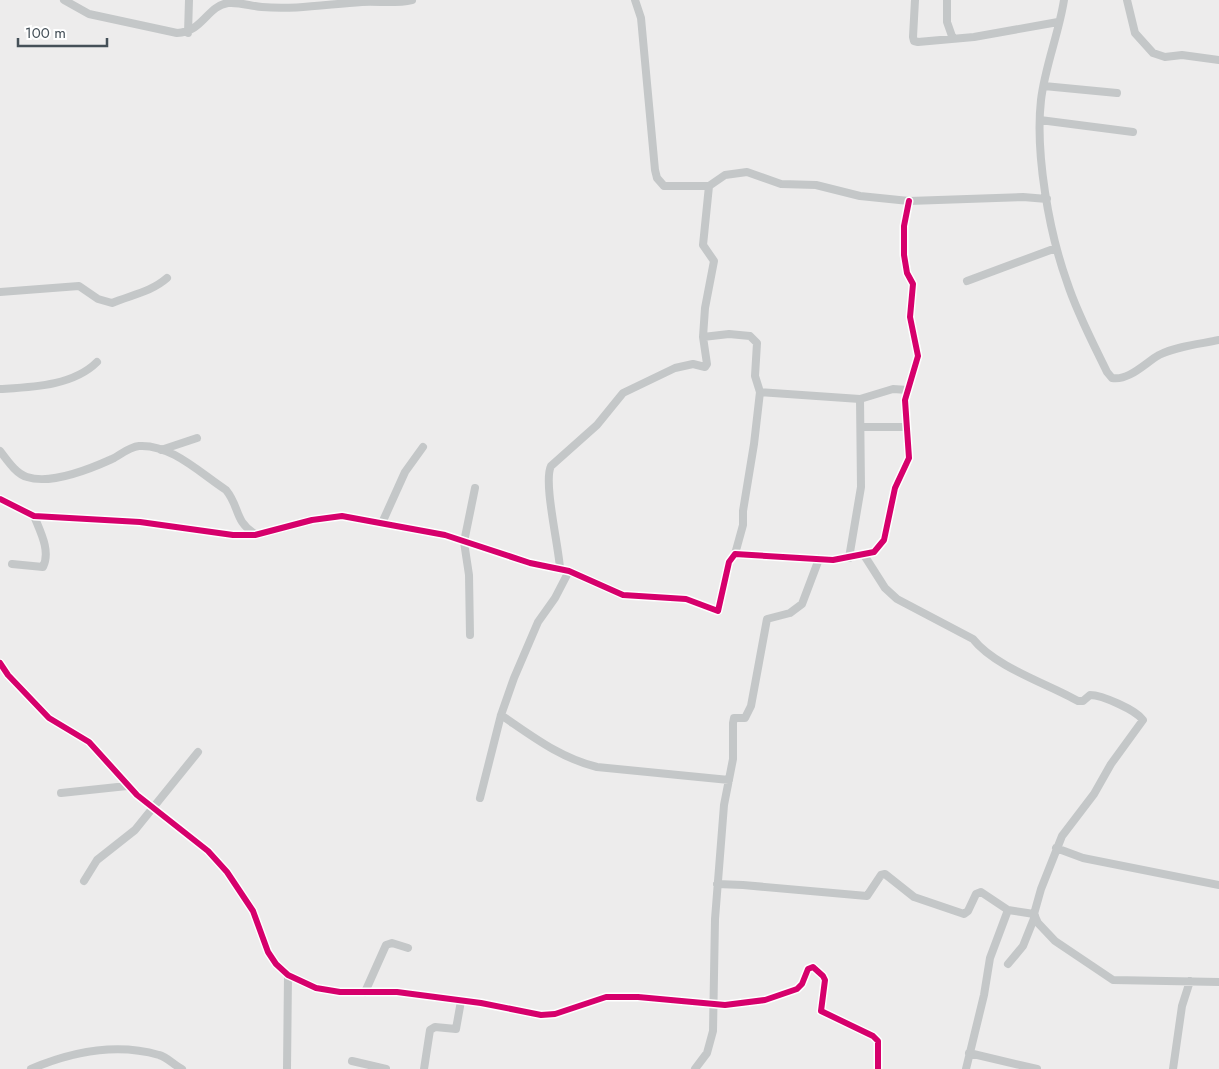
<svg xmlns="http://www.w3.org/2000/svg" width="1219" height="1069" font-family="Jost,sans-serif">
<rect width="100%" height="100%" fill="#edecec"/>
<g fill="none" stroke-linecap="round" stroke-linejoin="round">
<path stroke="#c4c7c8" stroke-width="8" d="M64,0L89,14L177,33C203,32 207,6 228,3C240,2 250,6 262,7C295,10 329,4 362,2C379,1 395,4 412,0
M635,0L641,18L655,170L657,178L664,186H709L725,175L747,172L781,184L816,185L860,196L909,201L1023,197L1047,199
M915,0L913,37L914,41L918,42L974,37L1058,22
M947,0V22L953,39
M1064,0C1059,33 1045,66 1041,100C1035,153 1049,232 1067,282C1077,313 1093,343 1107,372L1112,378C1129,381 1145,363 1159,355C1177,346 1200,344 1219,340
M1127,0L1135,33L1153,53L1165,57L1182,55L1219,60
M188,33L189,0
M1044,86L1117,93
M1040,120L1133,132
M967,281L1056,248
M0,292L79,286L98,299L112,303C131,295 151,292 167,278
M703,337L729,334L750,336L757,343L755,376L760,392L754,444L743,511V525L735,554
M0,389C32,387 73,386 97,362
M760,392L860,399L893,389L908,390
M861,427H906
M161,450L197,438
M0,451C7,460 16,474 27,477C51,485 90,469 112,459C120,455 129,447 139,446C171,444 200,473 226,490C240,507 234,521 255,534
M0,499L34,516L140,522L233,535H255L312,520L342,516L445,535L530,563L569,571L623,595L686,599L718,611L729,562L735,554L833,560L874,552L884,540L895,488L909,458L905,400L918,356L910,317L913,284L907,273L904,255V226L909,201
M382,523L405,472L423,447
M864,555L885,588L897,599L973,639C995,667 1048,684 1078,701H1083L1090,695C1102,695 1136,710 1143,720L1111,764L1094,794L1062,836L1041,889L1034,914
M849,558L861,487L860,399
M12,564L43,567C51,551 40,531 34,516
M560,569C559,547 543,482 551,466L597,425L623,393L675,368L693,364L705,367L707,364L703,337L705,308L714,261L703,245L709,186
M470,635L469,575L464,542L475,488
M0,663L8,675L49,718L89,742L137,795L208,851L227,872L253,911L268,952L276,964L288,975L316,988L340,992H397L481,1003L541,1015L555,1014L606,997H638L725,1005L765,1000L797,989L802,984L808,969L813,967L823,976L825,980L821,1011L873,1036L878,1041V1069
M501,715C532,736 560,758 597,767L729,780
M61,793L127,786
M480,798L501,715L514,678L538,622L555,598L569,571
M1056,848L1083,858L1219,885
M84,881L97,860L135,830L198,752
M717,884L743,885L867,896L881,875L885,874L914,897L964,914L968,911L976,894L981,892L1008,910L1034,914L1038,923L1055,941L1113,980L1219,982
M1008,964L1023,946L1035,916
M365,992L386,945L392,943L408,948
M969,1053L1037,1069
M352,1061L386,1069
M31,1069C71,1052 117,1043 159,1055C167,1057 174,1065 182,1069
M287,1069L288,975
M424,1069L430,1030L435,1027L456,1029L461,1001
M695,1069L707,1053L713,1031L715,919L724,805L733,759V723L734,718H745L751,706L767,619L790,613L802,604L819,559
M966,1069L984,995L990,958L1008,910
M1173,1069L1182,1006L1190,981"/>
<g stroke="#fff" stroke-width="9">
<path id="cycleway" d="M0,499L34,516L140,522L233,535H255L312,520L342,516L445,535L530,563L569,571L623,595L686,599L718,611L729,562L735,554L833,560L874,552L884,540L895,488L909,458L905,400L918,356L910,317L913,284L907,273L904,255V226L909,201
M0,663L8,675L49,718L89,742L137,795L208,851L227,872L253,911L268,952L276,964L288,975L316,988L340,992H397L481,1003L541,1015L555,1014L606,997H638L725,1005L765,1000L797,989L802,984L808,969L813,967L823,976L825,980L821,1011L873,1036L878,1041V1069"/>
</g>
<use href="#cycleway" stroke="#d6006c" stroke-width="6"/>
</g>
<path d="M18 38v8h89v-8" fill="none" stroke="#455058" stroke-width="2.5"/>
<text x="25" y="38" font-size="15" fill="#455058" stroke="#ffffff" stroke-width="4" paint-order="stroke">100 m</text>
</svg>
